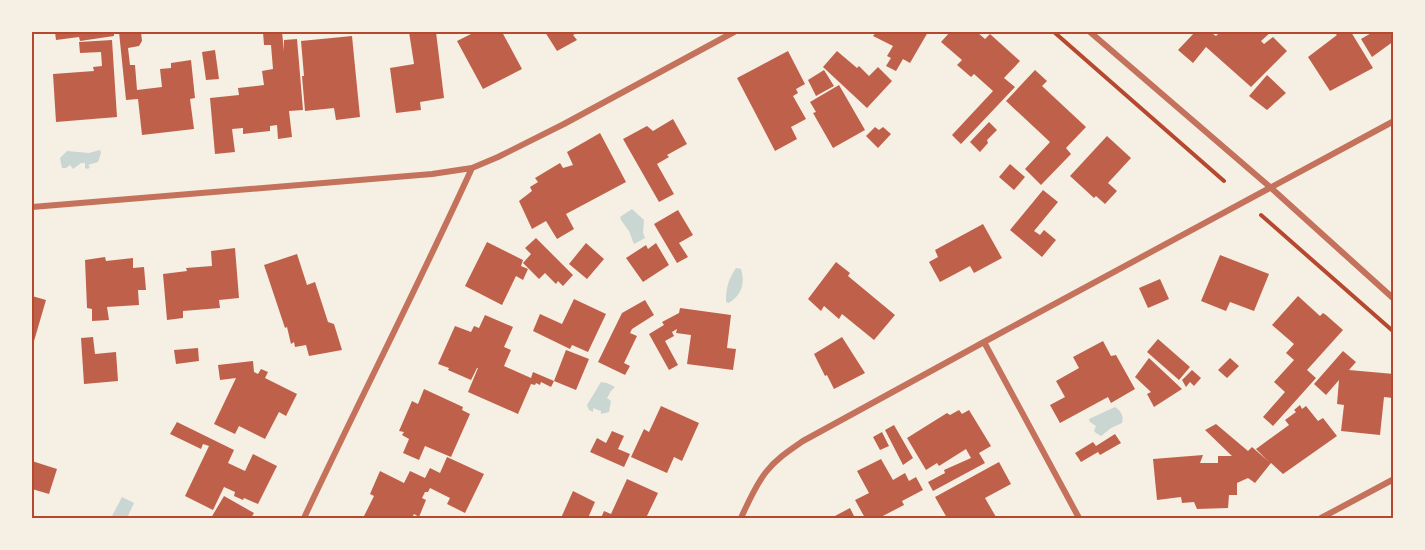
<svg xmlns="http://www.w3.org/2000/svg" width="1425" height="550" font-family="'Alegreya Sans',sans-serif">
<rect width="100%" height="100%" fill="#f6efe4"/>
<path fill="#c9d6d2" d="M100,150L101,153L98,162L88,165L90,167L88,169L85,168V163H81L73,169L70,165L66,168H62L60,158L67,151L89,153Z
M632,209L644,220L643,233L645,238L634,244L629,231L621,220L620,217Z
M736,268L741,269C745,283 742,295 729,303L726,302C726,288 728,280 736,268Z
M601,382L607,383L615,387L611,391L607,398L611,401L609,412L601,414V411L593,408V412L589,410L587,405Z
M1115,407C1121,411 1124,416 1122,423L1111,428L1101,436L1096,433L1094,431L1096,426L1090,422L1089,419Z
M122,497L134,503L127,518H111Z"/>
<path fill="#bf614a" d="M55,32H114V36L80,41L79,37L56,40Z
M119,32H141L142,41L139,46L128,48L130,65H135L137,90L162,87L160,69L171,68V63L191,60L195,98L190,99L194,129L142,135L138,99L126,100Z
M263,32H282L284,51V40L297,39L303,110L289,111L292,137L278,139L277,125L270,126V131L243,134V128L232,129L235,152L215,154L210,98L239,95L238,88L264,85L262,71L273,69L271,45H264Z
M409,32H436L444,98L420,102L421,110L396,113L390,68L414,64Z
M475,32H480L482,34L486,32H502L522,69L483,89L457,41Z
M545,32H579L573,35L577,40L557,51Z
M876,32H928L910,63L903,59L896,71L886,66L891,58L887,56L893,46L873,36Z
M950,32H977L985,39L990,34L1020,61L1004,78L1015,87L961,144L952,135L993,91L974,74L971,77L957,65L962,60L941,42Z
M1195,32H1210L1216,36L1220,32H1271L1261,41L1264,44L1273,37L1287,51L1251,87L1206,47L1193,63L1178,50Z
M1333,32H1351L1373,68L1330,91L1308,57L1337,35Z
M1373,32H1394V41L1372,57L1361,39Z
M352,36L360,117L336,120L334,108L305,111L302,76H304L301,41Z
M112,40L117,117L56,122L53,74L94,71L93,67L102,66L101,52L80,53L79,42Z
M215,50L219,79L206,80L202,52Z
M788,51L805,84L796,89L798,93L793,96L806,119L791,127L797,139L775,151L737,78Z
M837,51L857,68L859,66L869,76L878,67L892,81L867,108L823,67Z
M824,70L834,86L816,96L808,80Z
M1035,70L1047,81L1042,86L1086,127L1066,148L1071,154L1041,185L1025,169L1050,142L1006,101Z
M1267,75L1286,93L1267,110L1249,96Z
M839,85L865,130L833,148L813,113L816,112L810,102Z
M673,119L687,144L667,155L669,157L657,164L674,194L659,202L623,139L647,126L653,131Z
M989,122L997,130L987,140L988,143L980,152L970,142Z
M875,127L879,130L883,127L891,134L878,148L866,136Z
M600,133L626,182L566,214L574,229L557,239L546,221L532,229L519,201L532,191L530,187L538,182L535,178L560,163L563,168L573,165L567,152Z
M1107,136L1131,158L1108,183L1117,191L1105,204L1096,196L1094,198L1070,176Z
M1010,164L1025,177L1014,190L999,177Z
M1043,190L1058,202L1034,231L1040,235L1044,230L1056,240L1042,257L1010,230Z
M678,210L693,235L679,243L688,257L677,263L654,224Z
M983,224L1002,258L974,273L970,266L940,282L929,262L938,257L935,250Z
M536,238L573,275L563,286L558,281L556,284L545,273L539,279L523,263L531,254L525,248Z
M487,242L523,260L521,266L528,269L523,280L516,276L502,305L465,286Z
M586,243L604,259L587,279L569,264Z
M656,243L669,265L643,282L626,258L646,245L648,249Z
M235,248L239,298L219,300L220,308L183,311V318L167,320L163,274L187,271L186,268L212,266L211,251Z
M297,254L307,285L315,282L328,322L334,324L342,350L309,356L306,345L295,347L294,342L291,344L287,327L285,328L264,265Z
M1220,255L1269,274L1254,311L1230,302L1226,311L1201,301Z
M105,257L106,261L133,258V268L144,267L146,290H138L139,305L107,307L109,320L92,321V309L87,308L85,260Z
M836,262L850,273L848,276L895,315L874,340L842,314L839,319L824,306L821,311L808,299Z
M1160,279L1169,299L1148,308L1139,288Z
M32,296L46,300L32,348Z
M1298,296L1320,316L1323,313L1326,315L1343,330L1307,370L1316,378L1273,426L1263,417L1285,392L1274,382L1294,360L1286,353L1294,344L1272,325Z
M574,299L606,314L588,352L572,345L570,349L533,331L540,314L562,324Z
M645,300L654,315L632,329L630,333L637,336L624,363L630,366L625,375L598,362L622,313Z
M680,308L731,315L727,348L736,349L733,370L687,364L691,335L676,333L677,329L672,332L674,336L665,341L678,365L669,370L649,334L664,325L662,322L679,313Z
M485,315L513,327L504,347L511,350L504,366L531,378L533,372L554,381L551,387L541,382L540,385L536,383L535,385L531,384L518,414L468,392L478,368H477L471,380L448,370L449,368L438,364L455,326L471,332L474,326L479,328Z
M93,337L95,354L116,352L118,381L84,384L81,338Z
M842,337L865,373L834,389L827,375L825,376L814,354Z
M1158,339L1190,367L1179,380L1147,352Z
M1103,341L1111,356L1116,355L1135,389L1111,403L1108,397L1060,423L1050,405L1065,397L1056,381L1079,368L1073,357Z
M198,348L199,361L176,364L174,350Z
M566,350L589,359L576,390L554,381Z
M1343,351L1356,362L1349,370L1394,374L1393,398L1384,397L1380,435L1341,431L1344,405L1337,404L1339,380L1326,395L1314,384Z
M1149,358L1182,389L1154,407L1147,394L1151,392L1135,377Z
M1230,358L1239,366L1227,378L1218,370Z
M253,361L254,372L258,374L261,369L268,372L265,378L297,394L286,416L279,412L265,439L239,426L235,434L214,424L236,378L220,380L218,365Z
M1192,370L1201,378L1194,386L1190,382L1186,387L1182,380Z
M424,389L463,407L462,410L470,414L451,457L425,446L419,460L403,453L409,439L402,435L404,432L399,431L412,401L418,404Z
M1300,405L1302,409L1306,406L1318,421L1323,418L1337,436L1283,474L1271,463L1255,483L1248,478L1237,483V495H1229L1228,508L1197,509L1194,502L1182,503L1181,497L1157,500L1153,459L1203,455L1200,463H1218V456H1232L1205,430L1216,424L1248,451L1252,447L1268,461L1256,449L1289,425L1285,420L1296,412L1294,410Z
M661,406L699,423L682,461L674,457L667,473L631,457L644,429L649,432Z
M959,410L962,414L969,410L991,446L979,453L985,463L933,491L928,482L945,473L944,470L971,458L966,449L939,466L937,463L926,470L907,438L947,413L950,415Z
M177,422L234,450L228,463L245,471L253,454L277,466L258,504L244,498L243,500L234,496L235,492L224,487L213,510L185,496L209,446L203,444L201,449L170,434Z
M894,425L913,458L903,465L885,430Z
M612,431L624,436L618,449L630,454L624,467L590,452L597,438L606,443Z
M882,432L889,446L880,450L873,437Z
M1115,434L1121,443L1100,455L1098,452L1081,462L1075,453L1093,442L1096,446Z
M447,457L484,474L465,513L447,504L450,498L430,488L428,492H425L422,498L426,500L419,517L414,514L412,518H363L374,496L370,494L380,471L404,483L410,471L425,478L430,468L440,473Z
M881,459L893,480L905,473L909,481L916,477L923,490L902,501L904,505L879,518H865L855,500L869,493L857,471Z
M32,461L57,469L49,494L32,489Z
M999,462L1011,484L985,498L996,517L993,518H947L935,497Z
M627,479L658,493L646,518H601L604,511L611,514Z
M573,491L595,502L588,518H561Z
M224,496L254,513L251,518H211Z
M850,508L855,518H834L833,517Z"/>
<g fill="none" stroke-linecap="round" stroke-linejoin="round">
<path stroke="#b5482f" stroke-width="4" d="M1054,32L1224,181
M1261,215L1394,332"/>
<path stroke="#c5725c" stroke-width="6" d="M1090,32L1270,187L1394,299
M32,207L432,174L472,168L498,157L564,124L734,32
M984,342L1079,518
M304,518C359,401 418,286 472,168
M741,518C748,503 755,486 766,472C776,459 790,450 803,441L984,342L1394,121
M1321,518L1394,479"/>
</g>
<rect width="1425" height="550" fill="none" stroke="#f6efe4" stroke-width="66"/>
<rect x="33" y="33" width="1359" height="484" fill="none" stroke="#b5482f" stroke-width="2"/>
</svg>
